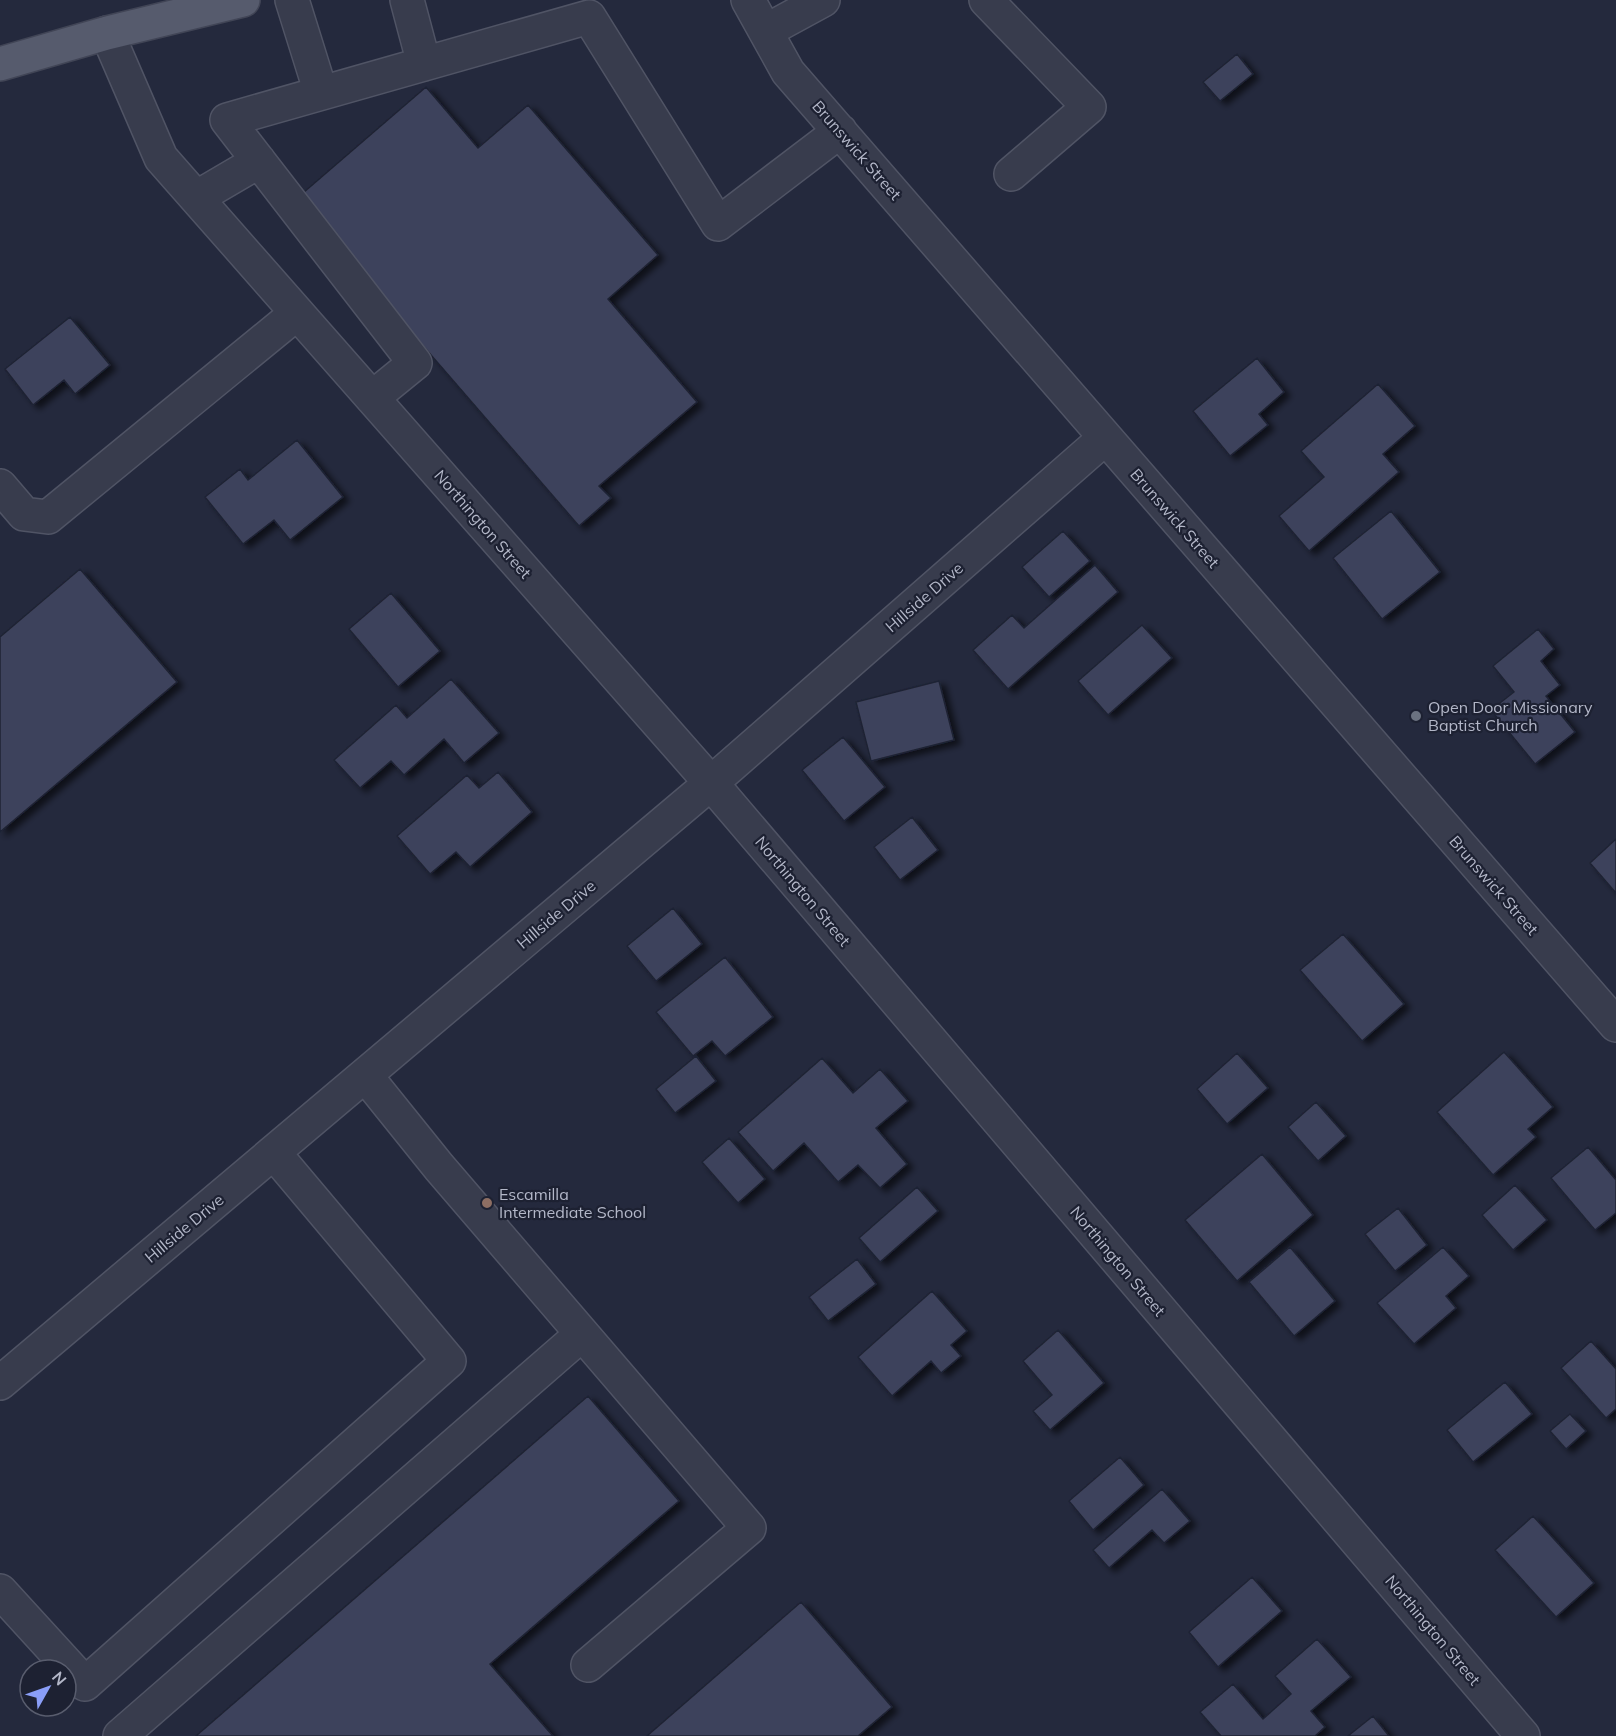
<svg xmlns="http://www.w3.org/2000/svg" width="1616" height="1736" font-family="Mulish,sans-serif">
<defs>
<filter id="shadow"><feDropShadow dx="6" dy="4" stdDeviation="3" flood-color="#0009"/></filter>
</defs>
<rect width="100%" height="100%" fill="#24293d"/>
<path fill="#3e435b" stroke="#1f2334" stroke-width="1.5" filter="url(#shadow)" d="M1237,54L1253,74L1220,101L1203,82Z
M426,87L478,148L528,105L658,255L608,299L697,402L599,486L611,498L579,526L296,199Z
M70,317L110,365L75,394L64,380L33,405L5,369Z
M1257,358L1284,392L1259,414L1268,425L1230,456L1193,411Z
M1378,384L1415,426L1383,454L1399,472L1309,551L1279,516L1324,477L1301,451Z
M297,440L343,497L290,540L274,520L243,544L205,497L240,469L248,480Z
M1391,511L1440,572L1382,619L1333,558Z
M1063,531L1090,561L1049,597L1022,567Z
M1095,565L1118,592L1008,689L973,650L1012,615L1024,628Z
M80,569L177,682L0,832V637Z
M391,593L440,651L398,687L349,629Z
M1142,625L1172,658L1108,715L1078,681Z
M1538,629L1554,649L1541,661L1560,685L1546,696L1575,732L1535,764L1491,710L1514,692L1493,666Z
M451,679L499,733L464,763L444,739L404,775L391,761L360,788L334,760L396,705L407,718Z
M939,681L954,740L871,761L856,702Z
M843,737L885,787L844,821L802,770Z
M498,772L532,812L470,867L456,852L430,874L397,836L467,775L479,788Z
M912,817L938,850L900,880L874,847Z
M1616,839V893L1590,863Z
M673,908L702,944L656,981L627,946Z
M1343,934L1404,1004L1362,1041L1300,970Z
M725,957L773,1017L725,1056L712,1041L693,1056L656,1012Z
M1504,1052L1553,1107L1528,1129L1536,1137L1493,1175L1437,1112Z
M1237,1053L1268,1088L1227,1124L1197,1089Z
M696,1056L716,1081L675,1113L656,1089Z
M822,1058L853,1093L880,1069L908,1101L876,1128L907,1164L880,1188L858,1165L838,1182L804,1143L773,1171L738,1132Z
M1316,1102L1346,1136L1318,1161L1288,1127Z
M729,1138L765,1179L738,1203L702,1162Z
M1588,1147L1616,1180V1213L1595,1230L1551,1178Z
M1262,1154L1313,1215L1237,1281L1185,1220Z
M1515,1185L1547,1220L1513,1250L1482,1215Z
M917,1187L938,1211L880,1262L859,1238Z
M1398,1208L1427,1245L1395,1271L1365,1234Z
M1290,1247L1335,1301L1294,1336L1249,1282Z
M1443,1247L1469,1276L1446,1296L1456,1308L1414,1344L1377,1303Z
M857,1259L876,1284L828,1321L809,1297Z
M932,1291L967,1331L951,1345L961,1356L941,1373L931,1361L892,1396L858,1357Z
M1058,1330L1104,1383L1050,1430L1033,1411L1052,1395L1023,1361Z
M1591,1341L1616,1369V1409L1606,1418L1561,1368Z
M1505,1382L1532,1414L1473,1462L1447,1430Z
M588,1396L679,1501L490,1664L553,1736H196Z
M1570,1414L1586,1431L1566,1449L1550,1431Z
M1120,1457L1144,1485L1093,1530L1069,1501Z
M1162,1489L1190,1521L1164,1543L1152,1530L1109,1568L1093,1550Z
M1533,1516L1594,1583L1556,1617L1495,1550Z
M1252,1577L1282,1611L1218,1667L1189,1632Z
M801,1602L892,1707L858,1736H647Z
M1317,1639L1351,1677L1311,1711L1325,1727L1315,1736H1221L1200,1712L1233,1684L1263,1719L1291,1694L1275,1676Z
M1373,1716L1389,1736H1348Z"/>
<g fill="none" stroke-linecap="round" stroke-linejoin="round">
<g stroke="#505465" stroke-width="36">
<path id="minor" d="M292,0L321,93
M407,0L424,64
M748,0L788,72L1616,1025
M986,0L1089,107L1011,174
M766,31L823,0
M107,33L161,158L711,783L1523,1736
M196,198L259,161
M372,398L415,363L227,120L589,17L718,224L840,131
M0,486L24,514L48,517L297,313
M365,1075L439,1167L749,1528L588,1665
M0,1383L711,783L1105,438
M0,1591L85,1684L449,1361L274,1153
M120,1736L582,1334"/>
</g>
<g stroke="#414556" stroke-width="36">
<path id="major" d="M0,64L107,33L243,0"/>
</g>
<use href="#minor" stroke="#383c4d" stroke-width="33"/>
<use href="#major" stroke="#565b6d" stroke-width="33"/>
</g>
<circle fill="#6b7280" stroke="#1d2132" stroke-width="2" cx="1416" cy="716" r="6"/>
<circle fill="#8d6e63" stroke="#1d2132" stroke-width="2" cx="487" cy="1203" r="6"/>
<g text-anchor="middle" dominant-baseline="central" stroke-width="4.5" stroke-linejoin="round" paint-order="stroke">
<g font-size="16" fill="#b3b7c8" stroke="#1d2132">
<text transform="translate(857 150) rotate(49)">Brunswick Street</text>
<text transform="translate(1175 518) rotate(49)">Brunswick Street</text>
<text transform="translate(483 524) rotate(49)">Northington Street</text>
<text transform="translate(924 597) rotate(-41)">Hillside Drive</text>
<text transform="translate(1494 885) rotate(49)">Brunswick Street</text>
<text transform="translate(803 891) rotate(50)">Northington Street</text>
<text transform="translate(556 914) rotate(-40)">Hillside Drive</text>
<text transform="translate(184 1228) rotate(-40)">Hillside Drive</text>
<text transform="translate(1118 1261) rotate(50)">Northington Street</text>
<text transform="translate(1433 1630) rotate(50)">Northington Street</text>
</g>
<g font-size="16" fill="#b3b7c8" stroke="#1d2132" text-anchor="start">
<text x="1428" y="707">Open Door Missionary<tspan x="1428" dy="18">Baptist Church</tspan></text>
<text x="499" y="1194">Escamilla<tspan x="499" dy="18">Intermediate School</tspan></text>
</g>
</g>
<g transform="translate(48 1688) rotate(50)"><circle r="28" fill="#1d2132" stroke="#595d6e" stroke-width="1.5"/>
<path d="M0-4.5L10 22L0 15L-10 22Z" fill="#8a9ef7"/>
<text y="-9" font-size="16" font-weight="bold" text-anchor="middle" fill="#b3b7c8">N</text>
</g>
</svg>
